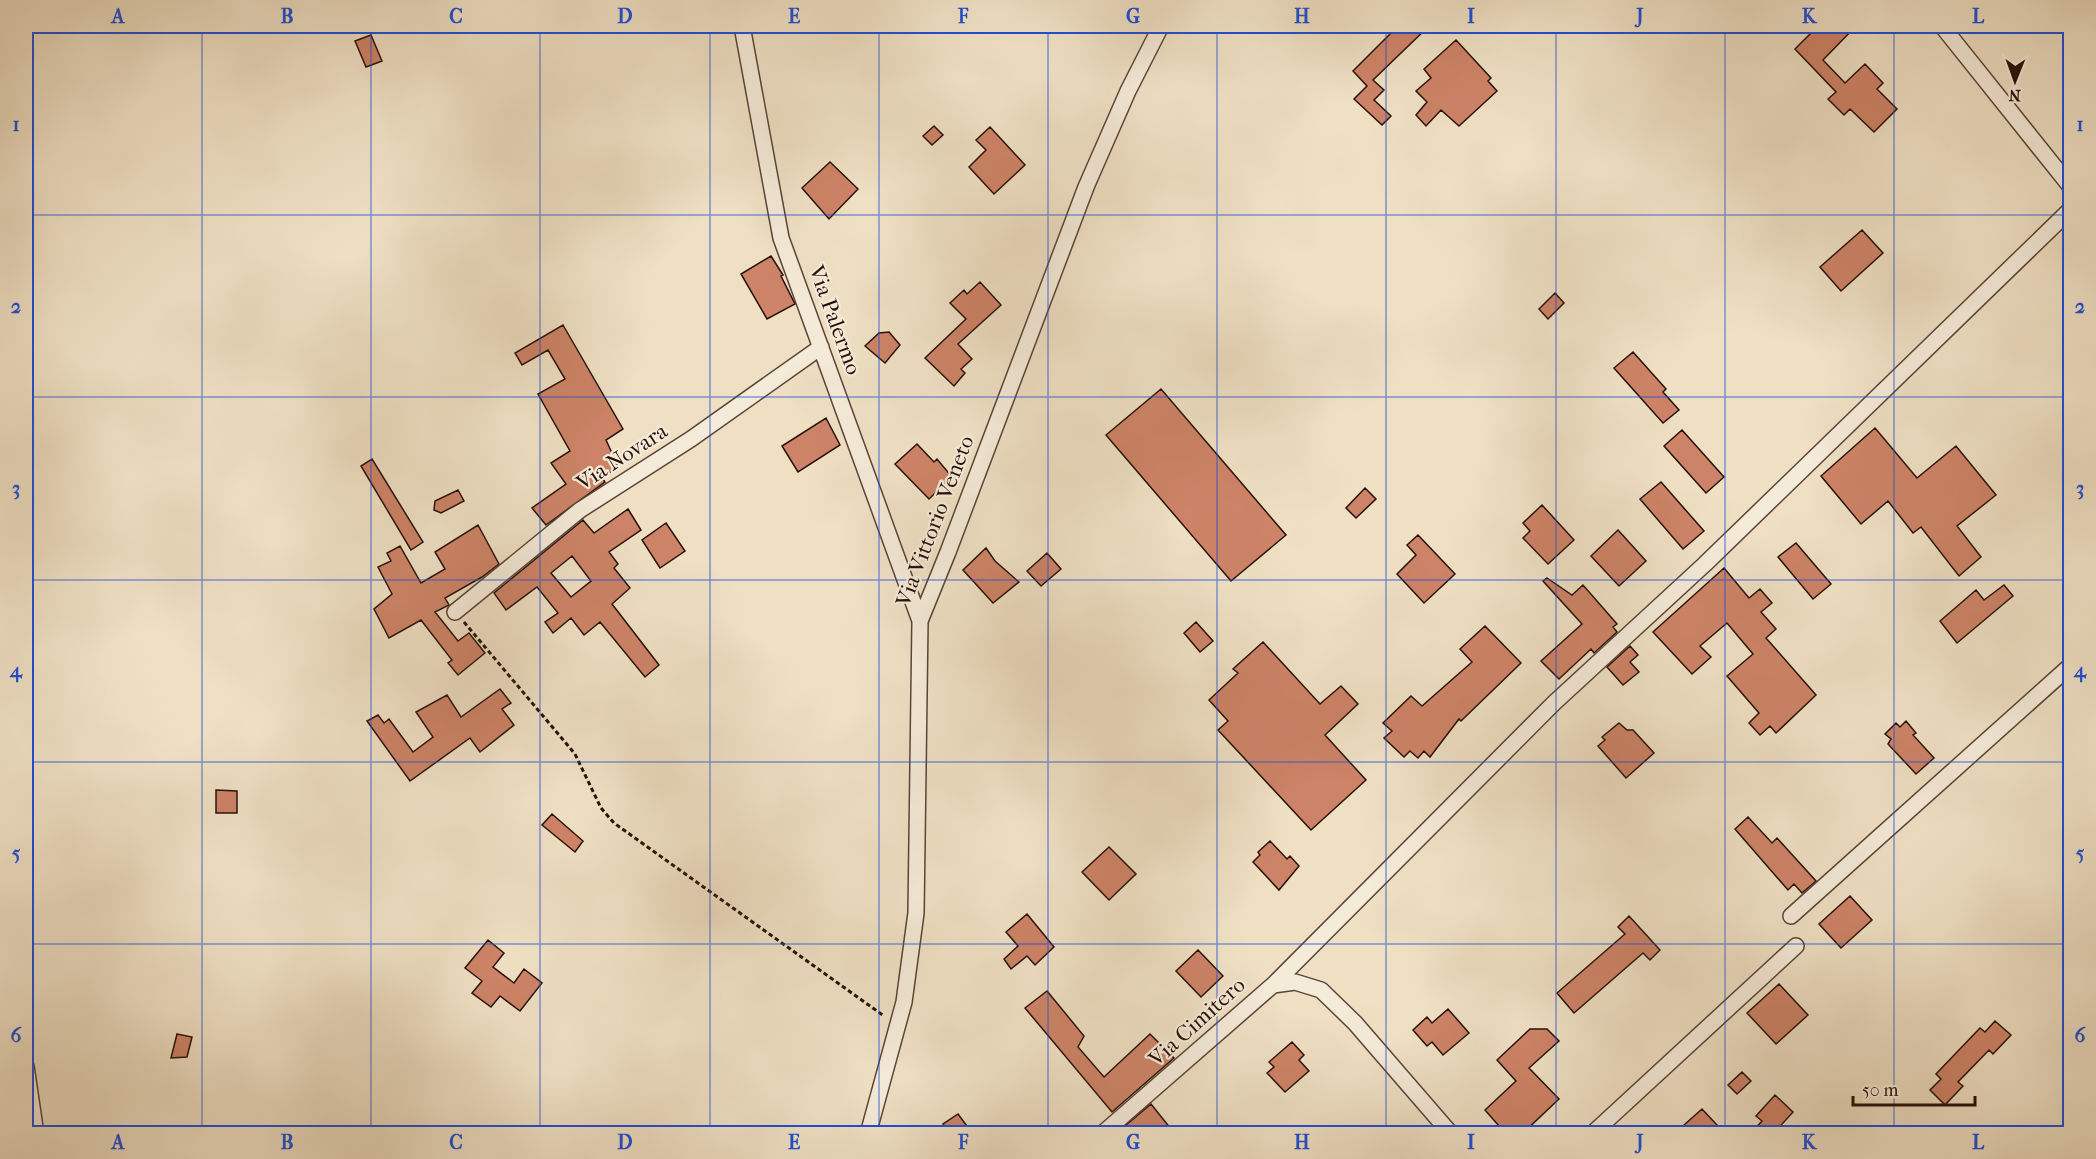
<svg xmlns="http://www.w3.org/2000/svg" width="2096" height="1159" font-family="'IM FELL French Canon',serif">
<rect width="100%" height="100%" fill="#efe0c4"/>
<filter id="stains"><feTurbulence type="fractalNoise" baseFrequency=".00333" numOctaves="4"/><feColorMatrix values="0 0 0 0 .2 0 0 0 0 .09 0 0 0 0 .02 0 0 0 .5 -.17"/></filter>
<radialGradient id="worn" r=".72"><stop offset=".6" stop-color="#630" stop-opacity="0"/><stop offset="1" stop-color="#630" stop-opacity=".3"/></radialGradient>
<path fill="#cd8367" stroke="#281008" stroke-width="1.5" fill-rule="evenodd" d="M1398,26H1429L1373,80L1384,90L1374,100L1391,116L1382,125L1354,99L1367,86L1353,71Z
M1818,26H1856L1823,60L1845,83L1865,64L1883,83L1877,89L1897,109L1874,132L1850,109L1844,115L1828,99L1836,92L1795,49Z
M371,35L382,61L366,67L355,41Z
M1456,40L1491,78L1488,81L1497,91L1459,126L1441,110L1426,126L1416,115L1427,102L1416,91L1431,78L1424,69Z
M934,126L943,135L932,145L923,136Z
M990,127L1025,165L994,194L969,167L986,150L976,140Z
M830,162L858,189L829,219L802,188Z
M1862,230L1883,253L1841,291L1820,267Z
M771,256L783,275L781,276L795,304L767,319L741,274Z
M980,282L1001,305L958,344L972,359L961,369L965,373L954,386L925,358L966,319L950,303L964,290L967,294Z
M1555,293L1564,303L1548,319L1539,309Z
M563,325L623,429L606,440L619,468L601,476L605,482L546,525L532,508L566,484L551,463L570,451L538,394L565,379L548,350L522,365L515,353Z
M889,332L900,345L885,363L865,346L879,333Z
M1633,352L1666,389L1663,392L1679,410L1663,423L1614,368Z
M1161,389L1286,535L1231,581L1106,435Z
M826,418L840,445L798,472L782,446Z
M1875,428L1917,478L1956,446L1996,495L1957,526L1981,557L1959,576L1921,527L1913,533L1888,501L1861,524L1821,476Z
M1682,430L1724,477L1706,493L1664,446Z
M917,444L934,462L937,459L952,477L929,499L895,464Z
M372,459L423,542L411,550L361,466Z
M1661,482L1704,531L1683,549L1640,499Z
M1365,488L1376,499L1356,518L1346,508Z
M458,490L464,501L441,513L434,510L435,501Z
M1542,505L1574,540L1548,564L1523,538L1530,531L1523,523Z
M628,509L641,530L609,552L618,564L614,568L630,588L612,604L659,665L645,677L600,622L584,635L571,618L553,633L545,622L558,613L537,587L506,610L494,593L583,520L594,533ZM572,556L591,581L571,597L551,573Z
M666,523L685,551L660,568L642,540Z
M478,525L499,564L482,577L445,598L449,605L435,612L458,641L469,633L485,653L458,675L448,663L452,660L421,620L389,638L374,609L392,594L378,567L391,561L387,553L400,546L421,583L445,569L435,552Z
M1618,530L1646,561L1619,586L1591,556Z
M1418,535L1455,574L1424,603L1397,574L1416,555L1407,545Z
M1796,543L1831,584L1813,599L1778,557Z
M986,548L995,561L1019,582L993,603L963,570Z
M1047,553L1061,569L1041,586L1027,571Z
M1724,568L1749,598L1760,589L1772,603L1761,612L1776,629L1766,638L1816,695L1776,733L1770,726L1760,735L1749,723L1759,713L1727,676L1753,654L1727,623L1700,646L1711,657L1692,674L1653,632Z
M1547,578L1572,595L1583,585L1617,624L1613,627L1617,632L1594,653L1591,649L1559,679L1541,661L1582,624L1543,581Z
M2004,585L2013,596L1957,643L1940,621L1976,590L1984,600Z
M1196,622L1213,641L1200,652L1184,633Z
M1485,626L1521,663L1461,721L1459,719L1430,757L1424,751L1418,758L1410,751L1404,757L1384,738L1392,731L1383,723L1411,696L1422,706L1472,662L1460,649Z
M1263,642L1320,704L1341,686L1358,704L1325,735L1366,780L1311,830L1218,730L1228,721L1209,700L1238,673L1233,669Z
M1630,646L1638,655L1630,662L1639,672L1623,685L1607,667Z
M500,689L511,703L502,709L514,725L480,752L470,738L410,781L367,721L378,715L384,723L389,719L413,752L433,737L416,712L447,695L461,717Z
M1906,721L1916,733L1913,735L1934,758L1916,774L1888,744L1891,739L1885,734L1896,723L1900,727Z
M1619,723L1627,730H1633L1654,753L1626,778L1598,746L1605,740L1602,737Z
M216,790L237,791V813H216Z
M552,814L583,841L575,852L542,825Z
M1748,817L1772,843L1777,838L1816,881L1802,893L1794,884L1788,890L1735,829Z
M1270,841L1287,859L1290,856L1299,866L1279,890L1253,862L1260,855L1258,852Z
M1109,847L1136,874L1109,900L1082,872Z
M1850,896L1872,920L1841,948L1819,924Z
M1027,914L1054,947L1035,965L1027,956L1011,969L1004,959L1018,946L1006,932Z
M1629,916L1660,950L1650,960L1643,953L1574,1013L1557,993L1625,934L1618,927Z
M488,940L504,953L493,967L514,983L524,969L542,983L520,1011L500,996L491,1007L472,993L482,981L465,968Z
M1198,950L1223,976L1201,997L1176,971Z
M1779,984L1808,1015L1776,1044L1747,1013Z
M1047,991L1084,1036L1078,1047L1104,1077L1150,1034L1174,1058L1112,1112L1025,1008Z
M1448,1009L1469,1033L1443,1055L1432,1042L1427,1046L1413,1030L1427,1017L1432,1023Z
M1995,1021L2011,1035L1993,1054L1989,1050L1958,1082L1963,1086L1945,1105L1930,1090L1941,1079L1936,1074L1980,1028L1985,1032Z
M1530,1029H1547L1559,1041L1529,1068L1559,1099L1522,1134H1491L1499,1126L1485,1110L1516,1081L1497,1060Z
M177,1034L192,1037L187,1057L171,1058Z
M1292,1042L1304,1055L1299,1060L1309,1071L1285,1092L1267,1073L1274,1067L1269,1062Z
M1742,1072L1751,1081L1737,1094L1728,1085Z
M1775,1095L1793,1112L1773,1134H1750L1762,1121L1756,1116Z
M1151,1104L1175,1134H1132L1125,1126Z
M1702,1109L1717,1125L1708,1134H1692L1684,1125Z
M958,1114L973,1134H950L943,1124Z"/>
<g fill="none" stroke-linecap="round" stroke-linejoin="round">
<g stroke="#5a4437" stroke-width="18">
<path id="street" d="M742,26L781,238L920,621
M1942,26L2070,186
M455,612L580,510L691,439L821,347
M1791,916L2070,666
M1273,985L1554,703L1705,564L2070,210
M26,1066L36,1134
M868,1134L904,1002L916,913L920,621L948,552L1086,187L1128,91L1161,26
M1102,1134L1273,985L1295,982L1321,990L1355,1023L1451,1134
M1592,1134L1796,946"/>
</g>
<path stroke="#281008" stroke-width="3" stroke-dasharray="4.5 3" stroke-linecap="butt" d="M464,622L575,754L601,808L614,823L884,1016"/>
<use href="#street" stroke="#f5ebd9" stroke-width="15"/>
</g>
<path fill="none" stroke="#1d4ed8" stroke-width="1.5" stroke-opacity="0.55" d="M202,26V1134M371,26V1134M540,26V1134M710,26V1134M879,26V1134M1048,26V1134M1217,26V1134M1386,26V1134M1556,26V1134M1725,26V1134M1894,26V1134M26,215H2070M26,397H2070M26,580H2070M26,762H2070M26,944H2070"/>
<g text-anchor="middle" dominant-baseline="central" stroke-width="4.5" stroke-linejoin="round" paint-order="stroke">
<g font-size="22" fill="#281008" stroke="#f5ebd9">
<text transform="translate(835 320) rotate(70)">Via Palermo</text>
<text transform="translate(622 457) rotate(-33)">Via Novara</text>
<text transform="translate(935 521) rotate(-69)">Via Vittorio Veneto</text>
<text transform="translate(1197 1022) rotate(-42)">Via Cimitero</text>
</g>
</g>
<rect width="2096" height="1159" fill="none" stroke="#efe0c4" stroke-width="66"/>
<g transform="translate(2015 81) rotate(181)" stroke="#f5ebd9" stroke-width="4.5" paint-order="stroke">
<path d="M0-4.5L10 22L0 15L-10 22Z" fill="#281008"/>
<text y="-9" font-size="16" font-weight="bold" text-anchor="middle" fill="#281008">N</text>
</g>
<path d="M1853 1096v9h122v-9" fill="none" stroke="#281008" stroke-width="3"/>
<text x="1862" y="1096" font-size="18" fill="#281008" stroke="#f5ebd9" stroke-width="4.5" paint-order="stroke">50 m</text>
<rect x="33" y="33" width="2030" height="1093" fill="none" stroke="#1d4ed8" stroke-width="2"/>
<g font-size="20" text-anchor="middle" font-weight="bold" fill="#1d4ed8">
<text x="118" y="23">A</text>
<text x="287" y="23">B</text>
<text x="456" y="23">C</text>
<text x="625" y="23">D</text>
<text x="794" y="23">E</text>
<text x="963" y="23">F</text>
<text x="1133" y="23">G</text>
<text x="1302" y="23">H</text>
<text x="1471" y="23">I</text>
<text x="1640" y="23">J</text>
<text x="1809" y="23">K</text>
<text x="1978" y="23">L</text>
<text x="16" y="131">1</text>
<text x="2080" y="131">1</text>
<text x="16" y="313">2</text>
<text x="2080" y="313">2</text>
<text x="16" y="495">3</text>
<text x="2080" y="495">3</text>
<text x="16" y="677">4</text>
<text x="2080" y="677">4</text>
<text x="16" y="860">5</text>
<text x="2080" y="860">5</text>
<text x="16" y="1042">6</text>
<text x="2080" y="1042">6</text>
<text x="118" y="1149">A</text>
<text x="287" y="1149">B</text>
<text x="456" y="1149">C</text>
<text x="625" y="1149">D</text>
<text x="794" y="1149">E</text>
<text x="963" y="1149">F</text>
<text x="1133" y="1149">G</text>
<text x="1302" y="1149">H</text>
<text x="1471" y="1149">I</text>
<text x="1640" y="1149">J</text>
<text x="1809" y="1149">K</text>
<text x="1978" y="1149">L</text>
</g>
<rect width="100%" height="100%" filter="url(#stains)"/>
<rect width="100%" height="100%" fill="url(#worn)"/>
</svg>
